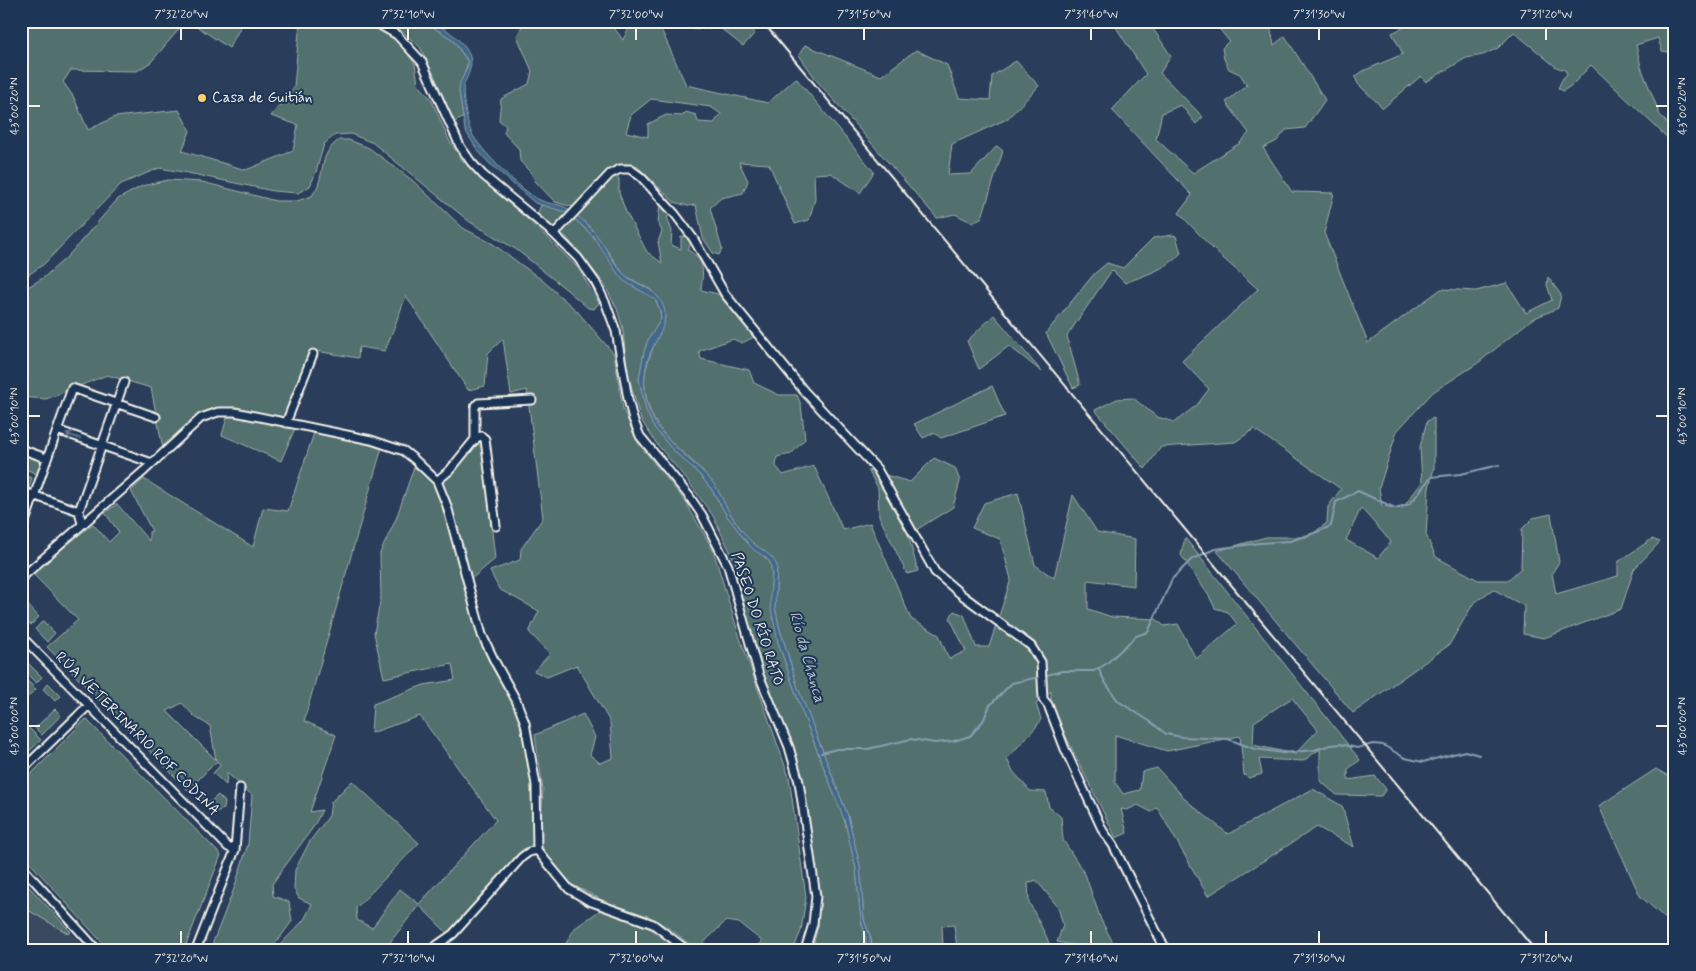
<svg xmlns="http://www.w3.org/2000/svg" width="1696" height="971" font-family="Mynerve,sans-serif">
<rect width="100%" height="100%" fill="#2a3e5b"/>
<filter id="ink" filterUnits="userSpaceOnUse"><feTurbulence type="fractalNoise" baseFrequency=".02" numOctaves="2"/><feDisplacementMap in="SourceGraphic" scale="10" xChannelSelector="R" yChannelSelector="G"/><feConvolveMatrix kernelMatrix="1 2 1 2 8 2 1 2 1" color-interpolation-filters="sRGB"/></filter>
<g filter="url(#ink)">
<path fill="#3a4860" d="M21,878L56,916L86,950H21Z"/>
<path fill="#516f6e" stroke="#a2b0ab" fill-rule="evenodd" d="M21,21H186L151,62L137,71L71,70L63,82L73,96L88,130L115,117L179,110L190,131L182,151L246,170L293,151L298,125L271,116L294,87L300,21H356L378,29L400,43L415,64L418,84L431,99L449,140L462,160L549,239L578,268L599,303L594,309L588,308L567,290L517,250L470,222L373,143L351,134L335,135L324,144L316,172L310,186L298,193L273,191L183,172L159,168L121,184L44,264L21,280Z
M189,21H244L229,48Z
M390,21H423L452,39L468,62L459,91L463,118L454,122L434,75L420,47Z
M523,21H609L623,40L630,25L625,21H747L755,33L743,46L720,28L661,29L686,85L768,103L796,78L874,172L860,193L831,173L814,174L815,199L809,220L795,224L769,164L739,162L748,181L743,193L721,198L710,208L722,249L719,255L713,253L703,238L696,205L688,206L674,202L638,167L626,164L612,167L573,207L555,202L535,181L531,173L520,161L519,149L504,133L506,126L499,120L501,99L529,84L532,71L517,36L523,24ZM651,99L711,107L721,114L714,123L698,122L696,115L686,112L682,116L666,115L648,124V137L626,132L631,115Z
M1112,21H1148L1171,56L1160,73L1203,117L1196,124L1181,105L1162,113L1156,139L1193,173L1240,143L1249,133L1226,102L1247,85L1240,74L1229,69L1224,59L1222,48L1229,41L1213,21H1267L1270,25L1274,45L1285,36L1325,100L1305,128L1286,130L1277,141L1263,148L1292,192L1334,193L1324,233L1368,343L1441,289L1476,291L1507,283L1526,313L1552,300L1547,285L1548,277L1561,295L1558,308L1532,319L1478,363L1433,392L1397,431L1379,488L1382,506L1402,509L1422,482L1420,447L1427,421L1434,418V468L1429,488L1426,535L1436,557L1478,580H1508L1521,568L1522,529L1533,518L1551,514L1559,562L1552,573L1556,594L1618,576V562L1652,539L1660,542L1634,569L1621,609L1544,638L1523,634L1524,606L1493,589L1473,604L1449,645L1353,713L1217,551L1266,537H1308L1327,523L1328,507L1341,489L1254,429L1235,442L1161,447L1145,469L1095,410L1117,399L1133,398L1157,417L1175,422L1197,405L1209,389L1182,361L1258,289L1216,252L1179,213L1192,195L1112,110L1146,74ZM1361,508L1391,542L1378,558L1346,540Z
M1416,21H1675V53L1662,51L1658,38L1636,45L1641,67L1660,115L1675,132V145L1591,65L1572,85L1563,91L1558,88L1563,78L1567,74L1565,70L1556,67L1514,32L1498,48L1483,55L1466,58L1426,82L1421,76L1383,108L1358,84L1355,77L1363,71L1403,54L1392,33Z
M805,45L881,76L916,50L947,65L959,98L990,100L992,76L1016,61L1039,86L1007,119L952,144L948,175L971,174L997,146L1003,151L982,217L973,223L955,214L937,218L817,81L799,55Z
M339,140H349L369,148L412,180L463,228L493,244L542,280L577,311L614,354L623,409L638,443L685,501L713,550L739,635L789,777L806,897L801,931L793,950H756L762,941L739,923L726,921L696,950L672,930L648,916L606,902L573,885L549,859L540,844L543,790L535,735L583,714L595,737L590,755L600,763L613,758L610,722L577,665L547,677L534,671L550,654L529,632L539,611L499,589L490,571L520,560L521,549L543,518L527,390L511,394L503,339L488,353L485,386L468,390L406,296L385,351L359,347L358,358L310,350L298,388L284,420L211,411L194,420L163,449L151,388L107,375L46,399L21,397V291L43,278L67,257L118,199L142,186L168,180L202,182L276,201H297L312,196C314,192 317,188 318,185C325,166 320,154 339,140Z
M615,173L619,179V193L626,212L647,252L662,263L658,242L662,231L658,223L660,202L671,215L667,217L672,231L671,245L681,249V237L687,236L691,243L688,250C706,261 703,271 701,290L718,294L754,337L742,343L733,339L699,351L701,359L749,370L754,383L779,395H797L801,405L805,439L791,454L777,457L776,466L783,475L814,466L843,530L870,523L911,619L939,635L949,659L966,651L950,618L954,611L964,615L976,647H989L1011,579L1000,539L972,528L984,503L1018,493L1035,565L1054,578L1073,495L1097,532L1135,539L1134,586L1088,580V609L1112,617L1156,619L1164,626L1178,624L1196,659L1237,624L1228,612L1215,608L1209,596L1181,555L1185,538L1360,760L1348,769V780L1375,776L1386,789L1381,796L1337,795L1320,781V749L1303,761L1259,759L1262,774L1249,778L1244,775L1240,736L1167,751L1115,735V782L1123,794L1140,790L1142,772L1157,768L1187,801L1228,834L1313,789L1342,806L1354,847L1317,827L1208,896L1157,807L1151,812L1138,805L1127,810L1121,809L1127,833L1116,838L1051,706V691L1036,704L1041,719L1037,726L1007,759L1012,770L1030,791L1046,792L1049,807L1061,817L1063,840L1085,874L1101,920L1117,950H1076L1072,945L1057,942L1063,925L1058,907L1036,880L1028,883L1029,902L1047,938L1051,950H955L957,948L954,925L942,926L943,949L876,950L872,946L871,938L864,920L860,866L848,816L798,688L779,626L775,607L777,566C773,561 769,556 764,552C758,546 752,544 747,537C740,528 733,518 727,509C722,500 719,490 712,482C686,449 650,437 645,389C642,362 658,342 665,317L651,290L624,275L599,239L590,227L577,216ZM1292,698L1318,730L1295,754L1253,745L1254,722Z
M541,205L559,209L568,213L593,236L634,287L646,293L655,299L660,310L661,319L648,340L644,352L639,379L646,410L653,426L672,449L700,475L712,490L727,516L746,541L770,562L772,573L771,586L778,642L803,714L845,822L856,869L861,920L866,938V950H812L818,926L819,894L817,872L802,779L798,760L759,663L736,575L739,570L713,516L687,480L656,443L641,420L627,371L623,329L617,309L603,282L566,237L537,215Z
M1173,235L1176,236L1181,253C1166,270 1144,275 1125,283L1112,270L1067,336L1080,385L1073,388L1046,333L1094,274L1107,263L1123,268L1153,238Z
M994,315L1042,372L1009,346L979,369L967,341Z
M992,386L1005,416L941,438L934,433L923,438L914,424Z
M228,414L249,417L295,428L281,461L222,435Z
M314,433L382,447L304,721L336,735L310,812L322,810L314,826L272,884L273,896L289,902L292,921L271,950H210L235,886L248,844L252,795L227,773L226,785L213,773L220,766L217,761L188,790L47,647L78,620L32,573L93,524L109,542L119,532L105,513L117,504L149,541V532L152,531L131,491L144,479L253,547L263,508L288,511ZM182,703L195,717L210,726L216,760L167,711Z
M478,444L483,449L495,559L470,580L442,485L445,478L472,446Z
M21,454L41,461L37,474L28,470L21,474Z
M934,458L955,468L960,481L953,507L908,535L918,571L907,574L879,516L878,488L868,470L910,482Z
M414,467L441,489L453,547L478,635L493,669L520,715L530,752L533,843L484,898L448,934L419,905L384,950H275L304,920L312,904L299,898L294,889L295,870L310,841L329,816L331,802L352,781L419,843L356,908L357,920L372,928L400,889L419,904L496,820L420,716L371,733L373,704L424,685L455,680L452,664L384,678L374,633L381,597L380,553L396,519Z
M22,475L32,478L29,488L21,485Z
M23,600L39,617L31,625L22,617L21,602Z
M43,621L55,633L47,642L35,629Z
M29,664L42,677L36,683L23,670Z
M21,675L36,689L21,703Z
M48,683L61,696L55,701L43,689Z
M55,709L61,715L42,735L35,728Z
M86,719L221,855L184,950H109L21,853V784Z
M21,720L41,740L21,759Z
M1656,769L1675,780V927L1640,896L1599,806Z
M203,795L210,802L218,795L225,802L224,809L215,812L201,797Z
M21,878L71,932L69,934L21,906Z
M602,909L652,929L681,950H562L575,928Z"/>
<path fill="#426789" stroke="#899eaf" d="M423,21C440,21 470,44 471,62C471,70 467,77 464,84C461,94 467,122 471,132C480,150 521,191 540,200C549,205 560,203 568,209C580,217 592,228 600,240C608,252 615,265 624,274C634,284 649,286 658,297C677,320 652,340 647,363C643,378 644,396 649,411C660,442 694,459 714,484C720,492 723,501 728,510C733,519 741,530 748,538C756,548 773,553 777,566L775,607L779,626L798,688L848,816L860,866L864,920L870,936V950H866V938L861,920L856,869L845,822L803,714L778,642L771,609L770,597L772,573L770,562L765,557L754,550L746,541L727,516L712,490L700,475L672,449L653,426L646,410L639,379L644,352L648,340L661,319L660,310L655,299L624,281L618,274L593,236L569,213L535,203L489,163L478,151L465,130L459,91L460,83L468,66V61L452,39Z"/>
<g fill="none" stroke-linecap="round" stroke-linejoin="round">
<path stroke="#899eaf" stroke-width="2" d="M1098,668L1105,682L1118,701L1151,722L1166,734L1182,737L1228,739L1255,749L1283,753L1314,750L1331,745L1340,744L1357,748L1373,744L1383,745L1405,758L1423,762L1465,751L1479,755
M1043,676L1062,671H1094L1106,664L1136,636L1148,632L1172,579L1192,559L1215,549L1260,543L1290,541L1317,532L1331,526L1336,502L1358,491L1395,508L1410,504L1431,477L1461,474L1499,465
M821,753L837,749H868L911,739L935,743L954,741L970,736L983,721L990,705L1012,683L1039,677"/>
<g stroke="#f4f1e8" stroke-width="11">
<path id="minor" d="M373,21L397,35L422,62L460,146L471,162L483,175L554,234L578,258L596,283L606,304L616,331L628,399L633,419L640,436L689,496L702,515L728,566L759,675L789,747L799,782L816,896L813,924L805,950
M554,234L610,174L620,169H630L641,177L675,214L693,238L725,294L804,391L877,469L935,572L962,595L1031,646L1041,662L1043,699L1048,705L1065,749L1103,831L1113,845L1161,941L1167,950
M286,423L313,354
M57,430L152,463
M475,440V407L478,403L532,400
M21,449L46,458
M437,481L450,470L476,438L481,436L485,439L496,526
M21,491L79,511L82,524
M79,511L124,382
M21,533L72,388L156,417
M21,578L145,470L201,418L218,412H235L371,440L404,451L414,459L437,481L447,506L482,635L495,662L516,700L525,723L536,785L537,850L569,889L589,901L653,924L687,950
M21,636L228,847L235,850
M21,771L89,705
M21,866L97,950
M196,950L235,850L240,788
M430,950L453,934L522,857L529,852L537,850"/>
</g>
<use href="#minor" stroke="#1d3557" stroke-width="7"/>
<path stroke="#f4f1e8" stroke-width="2" d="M762,21L1535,950"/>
</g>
<defs><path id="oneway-shaft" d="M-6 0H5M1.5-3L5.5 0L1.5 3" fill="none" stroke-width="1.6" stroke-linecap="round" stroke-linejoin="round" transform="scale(1.25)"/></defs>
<use stroke="#68778a" href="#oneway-shaft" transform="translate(73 436) rotate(-160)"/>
</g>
<path fill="none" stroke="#f4f1e8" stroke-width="2" d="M181,28V40M408,28V40M636,28V40M864,28V40M1091,28V40M1319,28V40M1546,28V40M28,106H40M1656,106H1668M28,416H40M1656,416H1668M28,726H40M1656,726H1668M181,931V944M408,931V944M636,931V944M864,931V944M1091,931V944M1319,931V944M1546,931V944"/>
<circle fill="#ffd166" stroke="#1d3557" stroke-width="2" cx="202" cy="98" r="5"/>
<g text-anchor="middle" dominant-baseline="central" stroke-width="4" stroke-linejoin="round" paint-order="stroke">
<g font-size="15" fill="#f4f1e8" stroke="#1d3557" text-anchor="start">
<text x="212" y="98">Casa de Guitián</text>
</g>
<g font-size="15" fill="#f4f1e8" stroke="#1d3557">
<text transform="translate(757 619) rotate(72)">PASEO DO RÍO RATO</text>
<text transform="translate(137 734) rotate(45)">RÚA VETERINARIO ROF CODINA</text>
</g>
<g font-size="16" font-style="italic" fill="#b6c1c7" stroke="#1d3557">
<text transform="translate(807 657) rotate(74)">Río da Chanca</text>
</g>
</g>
<rect width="1696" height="971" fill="none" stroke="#1d3557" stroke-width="55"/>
<rect x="28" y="28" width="1640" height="916" fill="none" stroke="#f4f1e8" stroke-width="2"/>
<g font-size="12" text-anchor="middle" fill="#f4f1e8">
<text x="181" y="18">7°32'20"W</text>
<text x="408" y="18">7°32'10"W</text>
<text x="636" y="18">7°32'00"W</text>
<text x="864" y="18">7°31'50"W</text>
<text x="1091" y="18">7°31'40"W</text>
<text x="1319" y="18">7°31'30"W</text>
<text x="1546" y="18">7°31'20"W</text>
<text transform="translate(14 106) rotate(-90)" y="4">43°00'20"N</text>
<text transform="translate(1682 106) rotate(-90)" y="4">43°00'20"N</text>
<text transform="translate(14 416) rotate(-90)" y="4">43°00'10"N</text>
<text transform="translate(1682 416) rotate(-90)" y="4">43°00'10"N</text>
<text transform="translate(14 726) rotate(-90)" y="4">43°00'00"N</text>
<text transform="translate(1682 726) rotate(-90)" y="4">43°00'00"N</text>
<text x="181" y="962">7°32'20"W</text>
<text x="408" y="962">7°32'10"W</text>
<text x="636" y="962">7°32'00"W</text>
<text x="864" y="962">7°31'50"W</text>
<text x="1091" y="962">7°31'40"W</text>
<text x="1319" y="962">7°31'30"W</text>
<text x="1546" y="962">7°31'20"W</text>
</g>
</svg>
